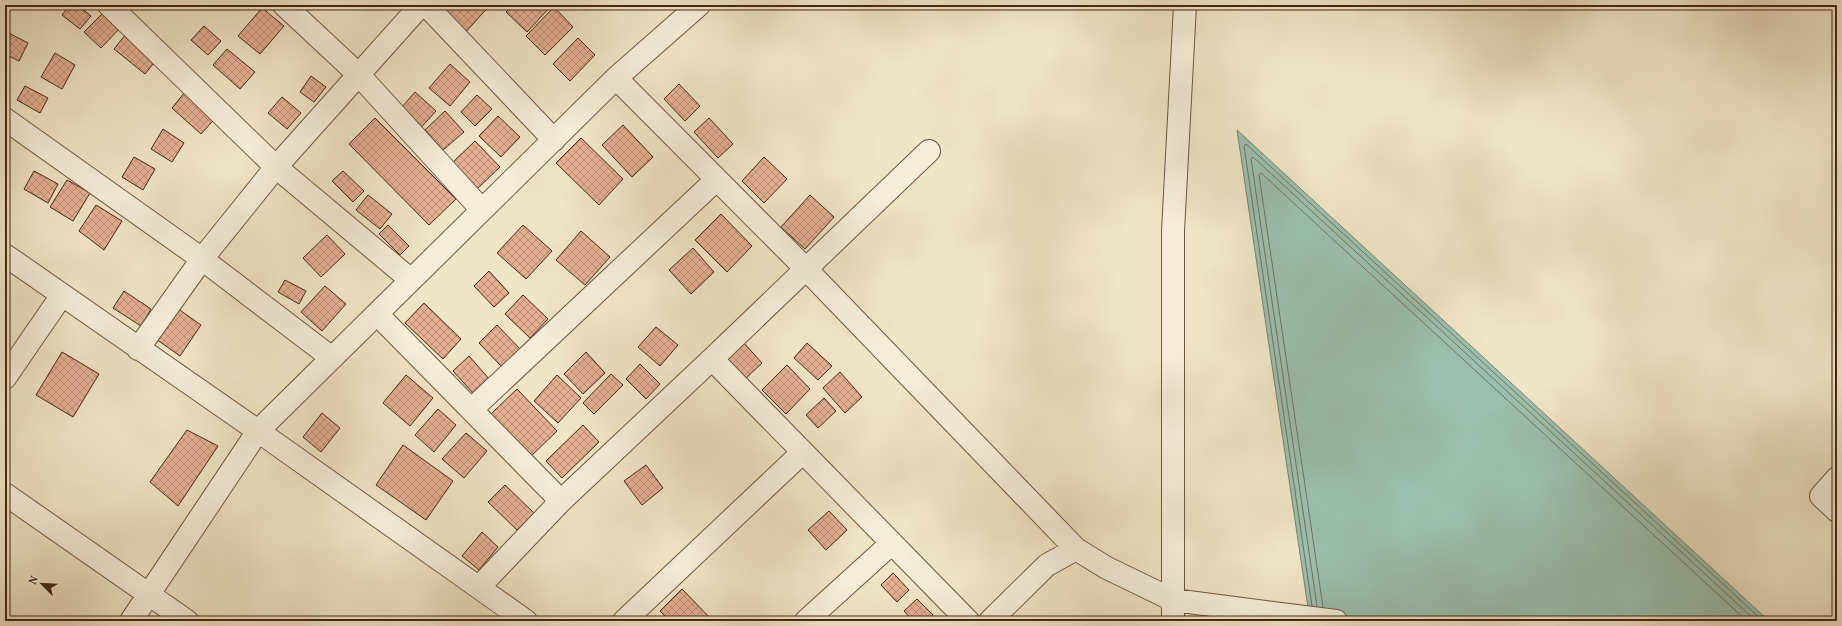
<svg xmlns="http://www.w3.org/2000/svg" width="1842" height="626" font-family="Vollkorn,serif">
<defs>
<pattern id="building-cross-hatch" width="8" height="8" patternUnits="userSpaceOnUse"><rect width="8" height="8" fill="#e4af93"/><path d="M0 0l8 8M0 8l8-8" fill="none" stroke="#bb8e77"/></pattern>
</defs>
<rect width="100%" height="100%" fill="#efe4c5"/>
<filter id="stains"><feTurbulence type="fractalNoise" baseFrequency=".005" numOctaves="4"/><feColorMatrix values="0 0 0 0 .2 0 0 0 0 .09 0 0 0 0 .02 0 0 0 .5 -.17"/></filter>
<radialGradient id="worn" r=".72"><stop offset=".6" stop-color="#630" stop-opacity="0"/><stop offset="1" stop-color="#630" stop-opacity=".3"/></radialGradient>
<path fill="#9bbfae" stroke="#79826f" d="M1237,130L1769,621H1310Z"/>
<g fill="none" stroke-linecap="round" stroke-linejoin="round">
<path stroke="#707360" stroke-width="1" d="M1312,606L1244,146L1246,144L1763,621
M1317,606L1251,159L1253,157L1756,621
M1323,607L1259,175L1261,173L1747,621"/>
</g>
<path fill="url(#building-cross-hatch)" stroke="#462711" d="M70,5H77L91,16L80,29L62,15Z
M440,5H490L464,34Z
M513,5H552L527,32L506,12Z
M554,7L573,27L545,55L526,36Z
M262,8L284,26L260,54L238,36Z
M105,11L121,27L101,48L84,32Z
M204,26L221,41L208,55L191,40Z
M5,31L28,43L19,61L5,54Z
M126,34L157,59L145,74L114,49Z
M578,38L595,55L570,81L553,64Z
M227,49L255,72L240,89L213,65Z
M55,53L75,65L62,89L41,77Z
M450,64L470,82L450,106L429,88Z
M311,76L326,87L314,102L300,92Z
M679,84L700,106L685,121L664,99Z
M25,86L48,98L40,113L17,100Z
M189,87L219,114L201,134L172,108Z
M415,92L436,111L417,132L396,114Z
M477,95L492,109L475,126L461,112Z
M282,97L301,113L287,129L268,113Z
M445,111L464,132L443,150L425,130Z
M498,116L520,137L501,157L479,136Z
M375,118L456,199L429,225L349,144Z
M709,118L733,144L718,158L694,132Z
M623,125L653,157L632,177L602,145Z
M163,129L184,143L172,162L151,149Z
M581,138L623,179L599,205L556,163Z
M475,141L500,167L477,189L452,163Z
M134,157L155,169L143,190L122,177Z
M764,157L787,179L764,203L742,181Z
M34,171L58,184L48,203L24,189Z
M343,171L364,191L353,202L332,181Z
M67,180L90,193L73,221L50,207Z
M368,195L392,214L380,229L356,210Z
M810,195L834,217L805,249L781,227Z
M96,205L122,221L104,250L79,231Z
M721,214L752,246L727,272L695,240Z
M388,225L409,246L400,255L379,234Z
M523,225L552,251L526,279L497,253Z
M581,231L610,257L585,285L556,260Z
M327,235L345,254L321,277L303,258Z
M693,248L714,272L691,294L669,270Z
M489,271L509,293L494,307L474,286Z
M285,280L306,291L299,304L278,292Z
M325,286L346,304L322,331L301,312Z
M124,291L151,309L141,326L113,308Z
M523,295L548,319L530,338L505,314Z
M424,303L461,339L443,359L405,323Z
M177,308L201,325L180,356L156,339Z
M497,325L521,350L502,367L479,343Z
M656,327L678,345L660,366L638,347Z
M743,342L762,363L746,378L726,357Z
M807,343L832,366L818,380L794,358Z
M62,352L99,374L73,417L36,395Z
M586,352L605,373L583,394L564,374Z
M469,356L490,380L474,394L453,371Z
M640,364L660,384L646,399L626,379Z
M787,365L810,389L786,414L762,390Z
M840,372L862,397L845,413L823,388Z
M611,374L623,385L594,414L583,403Z
M406,375L433,398L410,426L383,403Z
M557,375L581,398L558,423L534,401Z
M517,389L557,431L530,457L490,415Z
M824,398L836,411L818,428L806,415Z
M438,409L456,425L434,452L415,435Z
M322,413L340,428L321,452L303,437Z
M583,425L599,442L562,478L546,461Z
M187,430L218,446L178,506L150,482Z
M466,433L487,451L464,478L442,459Z
M403,445L453,481L426,520L376,485Z
M646,465L663,488L642,505L624,481Z
M505,485L534,513L517,530L488,502Z
M829,511L847,530L826,550L808,530Z
M482,532L498,547L479,570L462,556Z
M893,573L909,590L897,602L881,585Z
M682,589L711,619L709,621H670L660,611Z
M917,599L933,615L927,621H913L904,611Z"/>
<g fill="none" stroke-linecap="round" stroke-linejoin="round">
<g stroke="#70563e" stroke-width="24">
<path id="minor" d="M109,5L276,167L411,280
M284,5L359,75L482,210
M426,5L554,140
M616,78L806,269L1076,549
M5,119L202,259L332,358
M5,255L258,431L616,78L699,5
M377,314L561,501L712,359L929,151
M138,349L202,259L276,167L421,5
M712,359L968,621
M5,378L62,295
M472,409L716,180
M1837,478L1821,496L1837,511
M5,494L187,621
M479,587L561,501
M131,621L258,431L526,621
M624,621L803,452
M806,621L892,543
M990,621L1047,565L1076,549L1107,568L1173,600L1336,621
M1173,621V231L1185,5"/>
</g>
<use href="#minor" stroke="#f5edd9" stroke-width="22"/>
</g>
<rect width="1842" height="626" fill="none" stroke="#efe4c5" stroke-width="20"/>
<rect x="6" y="6" width="1830" height="614" fill="none" stroke="#462711" stroke-width="2"/>
<rect x="10" y="10" width="1822" height="606" fill="none" stroke="#462711"/>
<g transform="translate(42 584) rotate(294)" stroke="#f5edd9" stroke-width="3" paint-order="stroke">
<path d="M0-3L7 15L0 10L-7 15Z" fill="#462711"/>
<text y="-6" font-size="11" font-weight="bold" text-anchor="middle" fill="#462711">N</text>
</g>
<rect width="100%" height="100%" filter="url(#stains)"/>
<rect width="100%" height="100%" fill="url(#worn)"/>
</svg>
